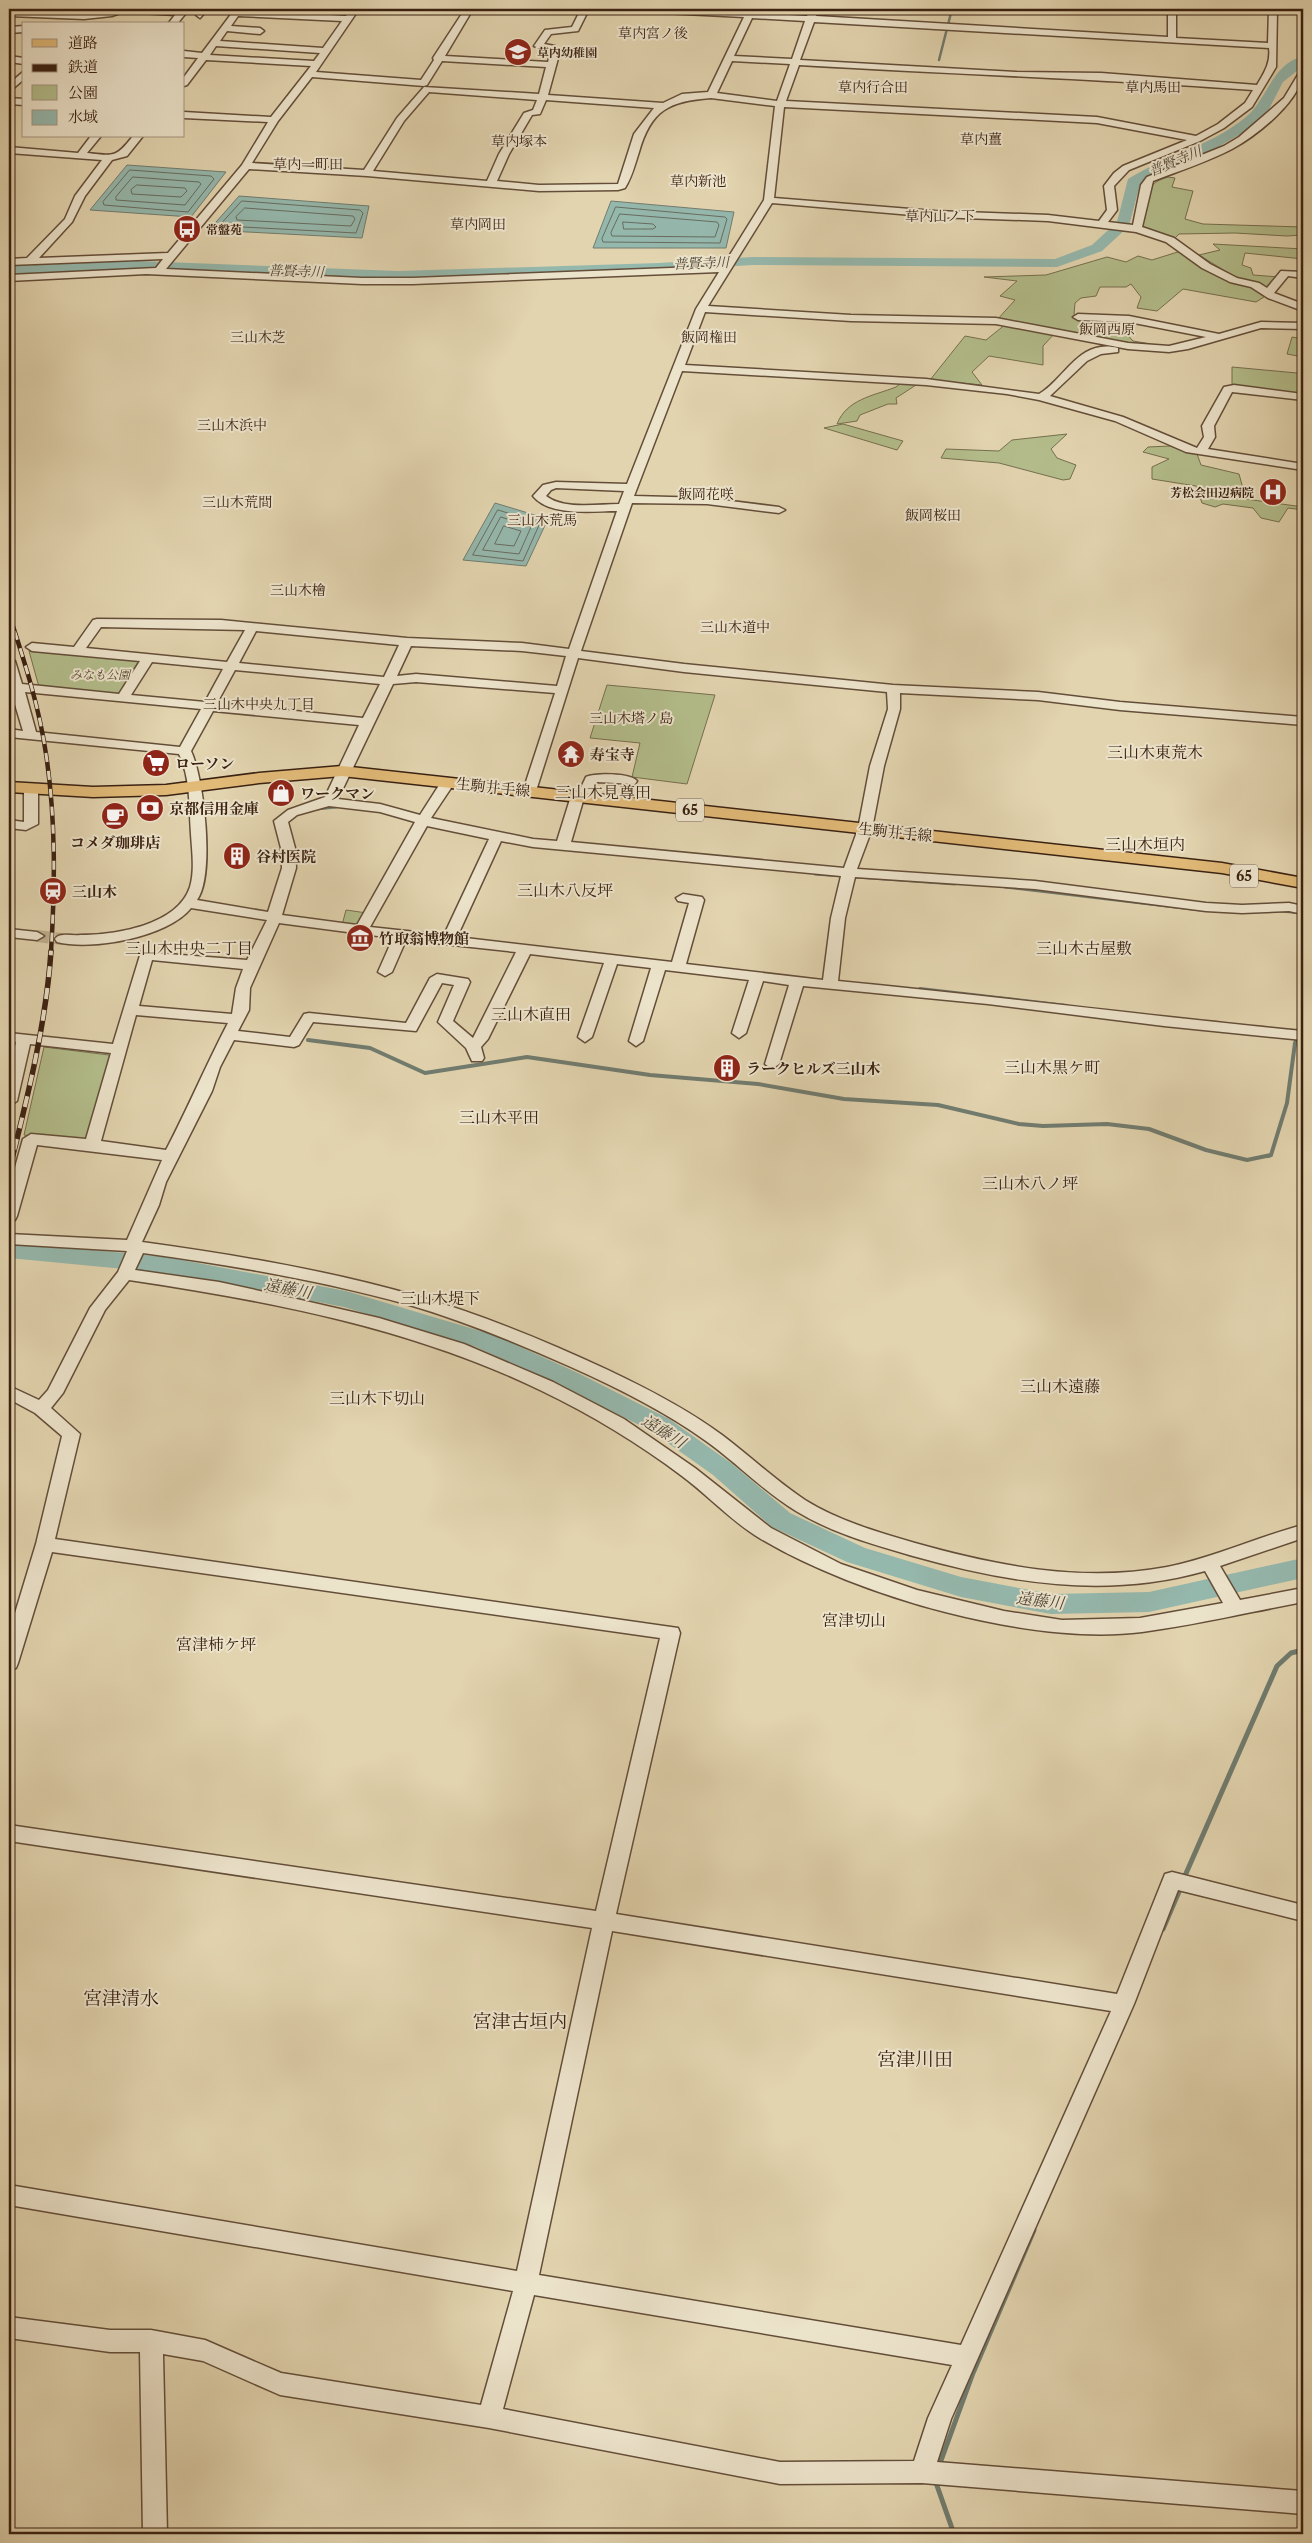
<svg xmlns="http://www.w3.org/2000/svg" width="1312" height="2543" font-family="'Libre Caslon Text','Noto Serif JP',serif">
<rect width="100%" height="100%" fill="#e2d4af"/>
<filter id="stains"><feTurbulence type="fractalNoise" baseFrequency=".004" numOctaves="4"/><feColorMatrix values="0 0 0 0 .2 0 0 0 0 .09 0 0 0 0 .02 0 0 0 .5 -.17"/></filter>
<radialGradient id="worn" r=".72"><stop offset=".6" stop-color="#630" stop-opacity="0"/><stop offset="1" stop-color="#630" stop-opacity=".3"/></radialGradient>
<path fill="#b3bd8b" stroke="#766f4e" d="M1168,177L1175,178L1172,187L1193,191L1185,219L1203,224L1303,227V235L1287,236L1235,233L1179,234L1174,239L1139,228C1145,204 1141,184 1168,177Z
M1213,244L1303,249L1300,253L1303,254V259L1245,253L1242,265L1251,268L1253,275L1279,277L1268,290L1238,279L1199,255L1220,250Z
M1184,250C1204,274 1241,279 1267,295L1256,302L1183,289L1157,311L1137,308L1141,297L1131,284L1126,287H1100L1096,296L1081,298L1075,303L1074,314L1083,319L1123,321V330L1133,341L1151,344V347L1129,345L996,321L1015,300L1000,296L1017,281L984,277L1046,275L1107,257L1126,262L1138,256L1152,260Z
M1006,324L1055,333L1043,346V365L989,356L972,372L982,385L930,380L965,336L986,340Z
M1292,337L1303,339V357L1287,354Z
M1232,367L1297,373L1303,376V396L1232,386Z
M902,382L919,383L896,398L897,404H888L860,415L857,421L837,424C847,399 873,396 896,387Z
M843,424L903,441L897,450L824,428Z
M1067,434L1051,449L1057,458L1076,465L1070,479L1063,480L999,463L941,458L946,449L999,451L1012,440Z
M1170,446L1197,454L1201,465L1239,474L1246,499L1303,507V510L1288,508L1279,522L1261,518L1253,508L1223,504L1215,507L1202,503L1196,486L1152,479V467L1169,459L1143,452L1148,447Z
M29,651L140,659L118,695L39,687Z
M607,685L715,695L687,784L632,777L640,743L590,738Z
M346,910L367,913L359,927L342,925Z
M44,1047L109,1055L112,1059L90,1139L82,1143L24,1135Z"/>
<path fill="#95b8ad" stroke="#717c6f" d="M127,165L226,172L191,217L90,210Z
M239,196L369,206L362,238L209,230Z
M611,201L734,212L726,248H593Z
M495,503L548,519L526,566L463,560Z"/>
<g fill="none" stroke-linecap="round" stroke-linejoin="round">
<path stroke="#686c60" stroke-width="1" d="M130,170L211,176L214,179L188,212L104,205L103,202Z
M133,177L199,182L201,184L185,205L116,200V197Z
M137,185L185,188L187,191L181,197L132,194L131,190Z
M242,201L360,210L363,213L356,233L224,226L223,222Z
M616,207L725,217L727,219L720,243L603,242L602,239Z
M245,208L353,216L355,219L351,226L237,220L236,217Z
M620,214L717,222L719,225L715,237L612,236L611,233Z
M623,222L653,224L656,227L653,229H624Z
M498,510L540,523L523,561L473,555Z
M501,517L531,527L519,554L483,550Z
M504,526L521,531L514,546L495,544Z"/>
<path stroke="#717c6f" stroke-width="2.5" d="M939,60L952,9"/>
<path stroke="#717c6f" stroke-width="3" d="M316,809L336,807
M815,874L955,884
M1005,887L1201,910
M1281,911L1303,913"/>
<path stroke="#717c6f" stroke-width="4" d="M920,989L1067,1006
M308,1040L370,1048L425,1073L527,1057L650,1075L758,1084L844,1099L938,1105L1019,1124L1043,1126L1107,1124L1149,1129L1206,1150L1247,1160L1271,1155
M1268,1156L1271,1155L1287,1103L1295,1043L1303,1024"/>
<path stroke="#717c6f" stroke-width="5" d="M1184,1878L1277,1666L1291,1653L1303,1650
M1163,1929L1181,1887
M939,2466L973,2373L1034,2230
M935,2480L954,2534"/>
<path fill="#95b8ad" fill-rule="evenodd" d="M1303,56V66L1283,82L1269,109L1244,132L1218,147L1164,170L1140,184L1129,226L1102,251L1057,267L752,265L659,271L398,279L138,269L9,274V266L138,261L398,271L659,263L752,257L1055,259L1092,245L1117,222L1128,179C1166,155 1212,146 1247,116C1267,99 1272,64 1303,56Z
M9,1242L166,1257L346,1291L494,1335L578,1373L669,1419L731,1463L790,1513L865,1548L961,1577L1051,1594L1149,1592L1303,1558V1578L1149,1612L1051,1614L961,1597L847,1562L772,1527L713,1475L651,1431L560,1385L476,1347L344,1307L166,1273L9,1258Z"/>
<path stroke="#c0b090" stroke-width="12" stroke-dasharray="12 6" stroke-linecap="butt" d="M37,936L62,939"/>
<g stroke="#644e39" stroke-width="3">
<path id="minor" d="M115,9C131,9 175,5 186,13L177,24H168L175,15L123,12L112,16L84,19L9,16V10L84,14Z
M200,9H208L200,18L196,15Z
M235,9L346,16L351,9H359L316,72L421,80L434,60L433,58L465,9H473L445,56L548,62L551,52L534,46L545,30L572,27L581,9H589L578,31L551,34L544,44L555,46L560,51L548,95L663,103L682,94L708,92L744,17L644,12L640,9L746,12L748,9H756L754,13L807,16L810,9H818L816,16L1168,37V9H1176V38L1268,43L1269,9H1277L1276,67L1252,107L1224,128L1200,141L1129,170L1114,186L1117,210L1108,222L1133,225L1141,185L1147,177L1224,146L1239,137L1284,98L1299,73L1303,70C1303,100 1256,136 1232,149C1207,162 1179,171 1153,181L1142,227L1174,238L1210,264L1237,278L1259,283L1267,288L1281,271L1303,272V278L1288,276L1274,293L1303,304V311L1268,298L1251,287L1230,282L1202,268L1166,242L1136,232L1048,221L935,217L772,203L708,306L851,315L996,318L1128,343L1169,346L1206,337L1129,322L1078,320L1073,317L1078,314L1129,316L1219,334L1261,322L1303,323V329L1261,328L1188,349L1169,352L1128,349L996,324L851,321L705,312L685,365L926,379L1039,394C1065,379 1079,338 1118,348V352L1101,354L1087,361L1050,396L1123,417L1197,448L1204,437L1202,426L1224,387L1234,385L1303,394V400L1232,392L1214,426L1215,437L1208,449L1303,464V470L1186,452L1115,421L1039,400L1007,394L926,385L682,371L634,496L707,498L779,507L785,510L779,513L707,504L632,503L581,651L684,664L893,685L1038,692L1120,702L1303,717V725L1120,710L1038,700L900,693V709L884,766L872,829L857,869L1035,881L1206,903L1242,905L1289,903L1303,906V914L1289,911L1242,913L1206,911L1035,889L855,877L845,918L838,981C993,996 1148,1016 1303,1031V1040L1164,1026L988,1004L803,986L779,1064L772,1069L765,1064L789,985L763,981L746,1033L739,1038L732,1033L749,980L665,970L643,1041L636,1046L629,1041L651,968L617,964L592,1037L585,1042L578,1037L604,963L530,954L488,1039L481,1047L484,1058L482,1061H472L466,1048L438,1022L454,985L442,983L416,1031L313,1022L299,1045L294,1047L234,1040L220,1067L212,1091L166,1182L159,1205L142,1242C235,1255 327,1270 417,1296C483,1315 546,1341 608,1370C648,1389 687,1409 722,1435C750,1456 776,1481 805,1500C839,1521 877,1532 915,1543C997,1566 1082,1583 1167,1567C1214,1558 1257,1537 1303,1525V1538L1220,1566L1240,1600L1303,1588V1602C1250,1612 1196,1625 1142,1632C1030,1646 857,1596 761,1539C732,1522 709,1496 682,1476C638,1443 592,1415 542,1391C413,1328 270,1301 129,1280L105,1310L63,1393L51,1408L80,1434L55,1539L678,1628L680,1633L616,1914L1117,1994L1165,1874L1172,1872L1303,1905V1921L1178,1890L1134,2004L951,2419L937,2462L1303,2491V2514L922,2483L780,2484L489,2428L280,2395L203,2361L163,2354L167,2534H143L140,2352H110L9,2338V2317L110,2330H151L205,2340L281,2373L481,2405L513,2291L9,2205V2185L517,2271L592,1928L9,1841V1825L596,1911L660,1638L52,1552L18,1663L16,1668L9,1670V1633L36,1544L62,1436L35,1413L9,1399V1386L39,1400L48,1390L90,1308L118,1272L127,1251L9,1244V1234L127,1240L162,1160L37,1145L17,1216L15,1220L9,1221V1189L23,1139L31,1134L86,1139L111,1053L30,1044L17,1101L9,1106V1071L16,1042L9,1041V1033L113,1044L141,952L247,960L267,920L191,908C168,937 92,951 57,942L55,939C60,932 72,936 80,935C114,935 177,926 190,887C195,870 192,851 191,834C189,807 191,779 179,754L9,737V729L23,731L11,691H9V657L15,661L22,684L119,694L140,661L32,651L26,647L32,643L74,647L93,620L97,619L221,620L407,638L522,643L569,649L617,511C593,511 550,517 533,496L543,485L556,482L627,484L696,309L719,272L413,284H362L146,274L9,281V275L156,268L163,259L9,265V259L27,258L65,219L75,196L102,160L9,153V147L78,153L91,136H101L87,153C114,156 116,158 133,136H143L127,156L112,160L85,196L72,222L39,258L168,253L242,165L268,122L184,118V112L271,117L311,66L206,60L187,85L184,86V77L198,58L184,57V51L202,53ZM238,16L342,21L323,48L220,41L227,31L260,34L264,31L260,28L231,26ZM752,18L805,21L792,59L734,56ZM814,22L1269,48C1271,63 1264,73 1257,85L1101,73L1016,72L800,60ZM216,46L320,53L314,61L210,55ZM442,61L546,67L539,94L424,87L397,118L364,170L252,163L278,121L312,77L424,86L427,85ZM732,61L790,64L777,101L717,93ZM799,65C950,74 1102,79 1253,90L1245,103L1218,124L1196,136L1097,117L786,101ZM429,92L537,100L533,110L524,113L499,154L487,181L373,171L404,121ZM711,98L775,106L764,200L723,266L413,278H362L166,269L249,169L367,176L539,191L618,190L625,188C632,177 635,164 639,152C651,110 669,101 711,98ZM546,100L654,108L634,134L618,184L539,185L497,181L509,154L532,115L540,114ZM784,107L1097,123L1187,140L1123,166L1114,173L1104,186L1107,210L1099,221L1048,215L935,211L774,198ZM556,488L624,491L619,504C597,504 564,510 546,496L551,490ZM101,627L245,630L227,662L86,648ZM256,631L399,645L384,677L239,663ZM411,646L522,651L566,656L557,686L416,674L397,676ZM578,658L684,672L887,692L888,709L870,766L858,829L844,868L571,842L583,801L589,800L597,782L635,784L637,781C630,773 596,773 586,777L579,792L571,796L557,841L533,839L431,818L455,782L448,778L443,779L420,815L380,804L338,799L393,684L416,682L555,693L523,791L530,795L535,794ZM152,662L223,669L205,702L131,695ZM235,670L380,684L363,718L217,703ZM25,692L201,709L180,747L36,732ZM213,711L359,725L325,797L288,810L274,821L281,848L282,868L268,912L197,900C215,875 204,778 191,751ZM329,806L380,812L415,822L357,925L282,915L296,868L295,848L288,822L297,815ZM427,826L489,839L444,935L370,927ZM501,841L533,847L841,876L831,918L823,980L686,964L704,900L702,897L683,894L676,898L678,901L689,903L672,962L457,937ZM279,923L393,938L378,972L385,976L392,972L406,940L516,952L473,1038L453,1021L470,982L468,979L437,974L430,978L406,1023L309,1013L304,1014L290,1037L238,1031L249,1010L250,988ZM152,960L243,969L236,988L232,1014L139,1006ZM136,1015L228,1023C206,1065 188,1108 166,1150L101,1141ZM143,1253C231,1265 319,1280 406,1304C462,1320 517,1343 571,1367C618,1388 664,1411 706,1441C737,1463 763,1491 796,1511C832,1533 872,1544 913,1556C1009,1583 1106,1599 1205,1571L1223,1603L1140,1618L1062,1620L1004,1611L917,1590L841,1564L771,1528L695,1468L624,1419L553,1382L464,1344L379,1318L301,1300L219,1282L135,1270ZM612,1931L1111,2011L961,2345L539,2275ZM534,2295L952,2365L928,2418L914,2461L780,2462L503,2409Z
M24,26V32L9,33V27Z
M9,56L24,58V64L9,62Z
M24,71V79L9,92V84Z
M9,98L24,99V105L9,104Z
M31,786L38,790V824L26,830L9,828V820L24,822V790Z
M9,929L37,932L44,936L37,940L9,937Z"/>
</g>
<g stroke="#3a2112" stroke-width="3">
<path id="major" d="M342,766L1222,863L1303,878V888L1222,873L342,776L259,783L166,795L93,797L9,792V782L93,787L166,785L259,773Z"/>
</g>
<use href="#minor" fill="#ece3cb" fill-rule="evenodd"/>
<use href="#major" fill="#e1ba78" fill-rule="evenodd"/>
<g stroke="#3a2112" stroke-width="4.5">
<path id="rail-far1" d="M9,614C24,660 39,706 46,754C56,820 55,886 51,952"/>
</g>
<g stroke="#3a2112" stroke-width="5.5">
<path id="rail" d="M9,1171C27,1099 46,1025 51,951"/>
</g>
<use href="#rail-far1" stroke="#ece3cb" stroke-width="3" stroke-dasharray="9" stroke-linecap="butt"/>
<use href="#rail" stroke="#ece3cb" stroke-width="4" stroke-dasharray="11" stroke-linecap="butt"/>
</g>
<defs>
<g id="school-disc" transform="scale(1.4375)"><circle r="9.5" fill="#8f2418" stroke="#ece3cb"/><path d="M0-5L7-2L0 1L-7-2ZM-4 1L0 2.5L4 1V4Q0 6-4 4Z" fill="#fff"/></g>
<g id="bus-disc" transform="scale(1.4375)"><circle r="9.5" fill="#8f2418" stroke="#ece3cb"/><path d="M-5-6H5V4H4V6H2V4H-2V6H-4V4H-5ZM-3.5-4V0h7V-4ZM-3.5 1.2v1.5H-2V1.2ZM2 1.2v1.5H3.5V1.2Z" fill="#fff"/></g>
<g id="hospital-disc" transform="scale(1.4375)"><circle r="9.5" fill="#8f2418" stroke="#ece3cb"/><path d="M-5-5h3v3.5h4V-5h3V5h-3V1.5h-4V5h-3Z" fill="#fff"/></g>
<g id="temple-disc" transform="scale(1.4375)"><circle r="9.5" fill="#8f2418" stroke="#ece3cb"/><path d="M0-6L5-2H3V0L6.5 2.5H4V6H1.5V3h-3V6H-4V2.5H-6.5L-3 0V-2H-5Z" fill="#fff"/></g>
<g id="supermarket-disc" transform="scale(1.4375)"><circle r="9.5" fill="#8f2418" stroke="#ece3cb"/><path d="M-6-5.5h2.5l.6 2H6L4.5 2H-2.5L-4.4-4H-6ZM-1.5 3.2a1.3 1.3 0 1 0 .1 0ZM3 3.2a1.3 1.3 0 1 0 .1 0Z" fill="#fff"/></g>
<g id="shop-disc" transform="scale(1.4375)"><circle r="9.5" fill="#8f2418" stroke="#ece3cb"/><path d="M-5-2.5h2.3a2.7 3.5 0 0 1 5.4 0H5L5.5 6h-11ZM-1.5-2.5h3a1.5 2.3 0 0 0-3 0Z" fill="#fff"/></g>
<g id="bank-disc" transform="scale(1.4375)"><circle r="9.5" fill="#8f2418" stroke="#ece3cb"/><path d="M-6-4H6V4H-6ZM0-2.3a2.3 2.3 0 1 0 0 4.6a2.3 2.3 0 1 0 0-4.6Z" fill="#fff"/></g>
<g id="cafe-disc" transform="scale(1.4375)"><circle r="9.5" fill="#8f2418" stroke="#ece3cb"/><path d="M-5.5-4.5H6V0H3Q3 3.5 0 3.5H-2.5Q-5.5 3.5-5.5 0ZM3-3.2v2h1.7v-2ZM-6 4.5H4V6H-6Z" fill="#fff"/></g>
<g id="building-disc" transform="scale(1.4375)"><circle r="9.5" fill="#8f2418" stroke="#ece3cb"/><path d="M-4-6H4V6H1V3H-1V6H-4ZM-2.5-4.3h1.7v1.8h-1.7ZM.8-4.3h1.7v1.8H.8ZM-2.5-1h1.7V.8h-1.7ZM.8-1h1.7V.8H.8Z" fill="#fff"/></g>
<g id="station-disc" transform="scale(1.4375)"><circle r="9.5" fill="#8f2418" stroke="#ece3cb"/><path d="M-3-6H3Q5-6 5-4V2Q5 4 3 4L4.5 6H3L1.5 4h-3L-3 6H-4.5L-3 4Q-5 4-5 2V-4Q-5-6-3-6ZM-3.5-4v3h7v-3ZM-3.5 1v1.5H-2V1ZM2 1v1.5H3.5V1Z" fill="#fff"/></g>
<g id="museum-disc" transform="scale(1.4375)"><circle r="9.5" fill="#8f2418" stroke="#ece3cb"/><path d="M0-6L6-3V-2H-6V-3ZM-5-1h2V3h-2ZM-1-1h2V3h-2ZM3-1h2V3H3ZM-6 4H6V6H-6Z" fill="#fff"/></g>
</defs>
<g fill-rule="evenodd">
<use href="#school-disc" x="518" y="52"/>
<use href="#bus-disc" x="187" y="229"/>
<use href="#hospital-disc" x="1273" y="492"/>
<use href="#temple-disc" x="571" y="754"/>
<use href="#supermarket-disc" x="156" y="763"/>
<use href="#shop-disc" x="281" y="793"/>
<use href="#bank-disc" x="150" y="808"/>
<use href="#cafe-disc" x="115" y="816"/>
<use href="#building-disc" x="237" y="856"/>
<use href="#station-disc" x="53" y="891"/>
<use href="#museum-disc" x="360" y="938"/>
<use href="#building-disc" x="727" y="1068"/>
</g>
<g text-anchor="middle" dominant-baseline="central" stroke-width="4" stroke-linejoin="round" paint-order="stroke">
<g font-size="12" font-weight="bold" fill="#3a2112" stroke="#ece3cb" text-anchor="start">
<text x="537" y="52">草内幼稚園</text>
<text x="206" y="229">常盤苑</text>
<text x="1254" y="492" text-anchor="end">芳松会田辺病院</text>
</g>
<g font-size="12" font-style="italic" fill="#584830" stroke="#ece3cb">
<text x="100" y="674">みなも公園</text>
</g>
<g font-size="14" fill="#3a2112" stroke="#ece3cb">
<text x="653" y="33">草内宮ノ後</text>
<text x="873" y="87">草内行合田</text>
<text x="1153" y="87">草内馬田</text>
<text x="981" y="139">草内薑</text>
<text x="519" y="141">草内塚本</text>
<text x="308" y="164">草内一町田</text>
<text x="698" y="181">草内新池</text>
<text x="940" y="216">草内山ノ下</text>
<text x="478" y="224">草内岡田</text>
<text x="1107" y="329">飯岡西原</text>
<text x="258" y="337">三山木芝</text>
<text x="709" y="337">飯岡権田</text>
<text x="232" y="425">三山木浜中</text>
<text x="706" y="494">飯岡花咲</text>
<text x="237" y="502">三山木荒間</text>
<text x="933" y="515">飯岡桜田</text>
<text x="542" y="520">三山木荒馬</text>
<text x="298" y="590">三山木檜</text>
<text x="735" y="627">三山木道中</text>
<text x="259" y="704">三山木中央九丁目</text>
<text x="631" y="718">三山木塔ノ島</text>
</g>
<g font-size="14" font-style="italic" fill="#514739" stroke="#ece3cb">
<text transform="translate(1175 161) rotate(-23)">普賢寺川</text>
<text transform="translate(701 263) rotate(-2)">普賢寺川</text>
<text transform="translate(296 271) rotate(2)">普賢寺川</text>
</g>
<g fill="#ece3cb" stroke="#6f5b4a" stroke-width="1">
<rect x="676" y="798.5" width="28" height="23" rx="4"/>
<rect x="1230" y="864.5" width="28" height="23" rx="4"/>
</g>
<g font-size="14" font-weight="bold" fill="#3a2112">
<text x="690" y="810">65</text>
<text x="1244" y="876">65</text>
</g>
<g font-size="15" font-weight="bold" fill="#3a2112" stroke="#ece3cb" text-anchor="start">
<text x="590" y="754">寿宝寺</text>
<text x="175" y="763">ローソン</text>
<text x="300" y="793">ワークマン</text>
<text x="169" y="808">京都信用金庫</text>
<text x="115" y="842" text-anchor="middle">コメダ珈琲店</text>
<text x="256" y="856">谷村医院</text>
<text x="72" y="891">三山木</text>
<text x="379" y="938">竹取翁博物館</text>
<text x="746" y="1068">ラークヒルズ三山木</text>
</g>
<g font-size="15" fill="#3a2112" stroke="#ece3cb">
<text transform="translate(493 787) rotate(6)">生駒井手線</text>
<text transform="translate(895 832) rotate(6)">生駒井手線</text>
</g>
<g font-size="16" fill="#3a2112" stroke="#ece3cb">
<text x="1155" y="752">三山木東荒木</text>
<text x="603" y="792">三山木見尊田</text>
<text x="1145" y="844">三山木垣内</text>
<text x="565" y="890">三山木八反坪</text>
<text x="189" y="948">三山木中央二丁目</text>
<text x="1084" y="948">三山木古屋敷</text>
<text x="531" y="1014">三山木直田</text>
<text x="1052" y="1067">三山木黒ケ町</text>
<text x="499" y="1117">三山木平田</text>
<text x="1030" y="1183">三山木八ノ坪</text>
<text x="440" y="1298">三山木堤下</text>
<text x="1060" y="1386">三山木遠藤</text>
<text x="377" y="1398">三山木下切山</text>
<text x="854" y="1620">宮津切山</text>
<text x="216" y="1644">宮津柿ケ坪</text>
</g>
<g font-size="16" font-style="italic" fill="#514739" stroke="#ece3cb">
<text transform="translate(288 1288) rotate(11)">遠藤川</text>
<text transform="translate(664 1431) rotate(32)">遠藤川</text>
<text transform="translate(1040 1600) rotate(7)">遠藤川</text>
</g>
<g font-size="19" fill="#3a2112" stroke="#ece3cb">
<text x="121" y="1998">宮津清水</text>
<text x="520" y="2021">宮津古垣内</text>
<text x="915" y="2059">宮津川田</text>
</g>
</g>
<rect width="1312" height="2543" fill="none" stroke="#e2d4af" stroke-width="30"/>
<rect x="10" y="10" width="1292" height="2523" fill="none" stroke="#3a2112" stroke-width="2.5"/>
<rect x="15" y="15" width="1282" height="2513" fill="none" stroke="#3a2112"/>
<rect x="22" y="22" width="162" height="115" fill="#ece3cb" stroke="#a59581"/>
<rect x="32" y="39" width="25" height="8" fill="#e1ba78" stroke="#a59581"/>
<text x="68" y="48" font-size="15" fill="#3a2112">道路</text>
<rect x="32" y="64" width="25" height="8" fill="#3a2112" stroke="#a59581"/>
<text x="68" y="72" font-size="15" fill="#3a2112">鉄道</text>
<rect x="32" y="85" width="25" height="15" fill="#b3bd8b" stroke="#a59581"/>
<text x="68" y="98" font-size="15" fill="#3a2112">公園</text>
<rect x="32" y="110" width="25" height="15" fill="#95b8ad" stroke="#a59581"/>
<text x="68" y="122" font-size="15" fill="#3a2112">水域</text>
<rect width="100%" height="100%" filter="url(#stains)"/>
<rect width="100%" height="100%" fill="url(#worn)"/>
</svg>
